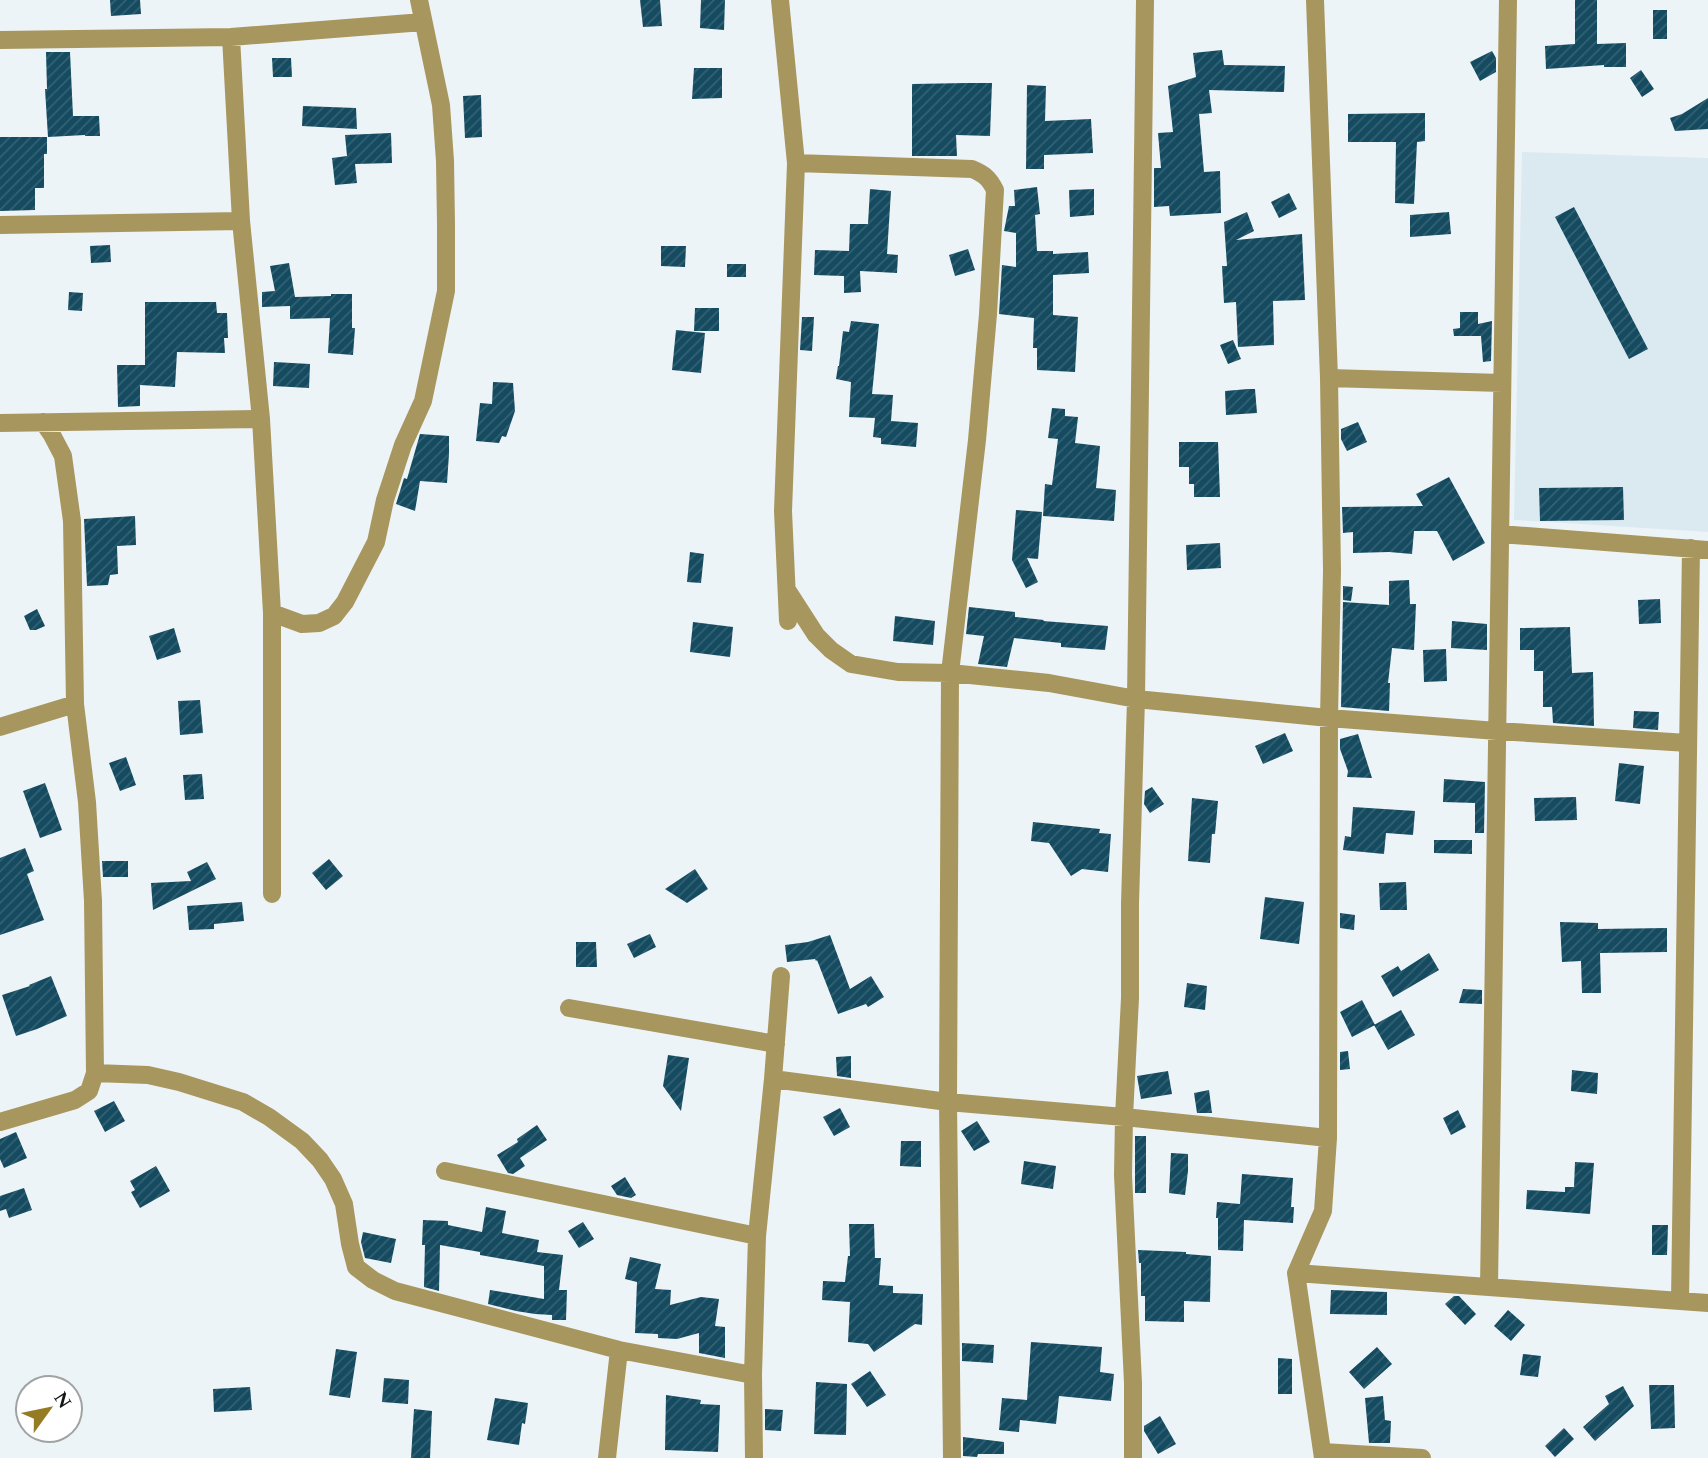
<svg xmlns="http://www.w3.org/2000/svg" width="1708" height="1458" font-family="Spectral,serif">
<defs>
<pattern id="building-hatch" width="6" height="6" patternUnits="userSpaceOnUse" patternTransform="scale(1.75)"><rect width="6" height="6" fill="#144b60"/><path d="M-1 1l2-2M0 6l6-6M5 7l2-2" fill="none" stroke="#356172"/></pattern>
</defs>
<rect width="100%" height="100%" fill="#edf4f7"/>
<path fill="#dbeaf1" d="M1522,152L1708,158V532L1514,520Z"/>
<path fill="url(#building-hatch)" d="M110,0H140L141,14L111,16Z
M640,0H660L662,26L643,27Z
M701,0H725L724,30L700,28Z
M1575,0H1597V44L1626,43V67H1604V65L1546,69L1545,46L1575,44Z
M1653,10H1667V39H1653Z
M1222,50L1224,65L1285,66L1284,92L1209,90L1212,113L1199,114L1204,172L1220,171L1221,213L1170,216L1169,206L1154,207V168H1161L1158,133L1173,132L1168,86L1196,77L1193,53Z
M1492,51L1496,58V72L1480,81L1470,62Z
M46,52H70L73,116H99L100,136H85V135L48,137L45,89H47Z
M272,58H291L292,77H273Z
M694,68H722V98L692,99Z
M1641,70L1654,89L1642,97L1630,78Z
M967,83H992L990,136L956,135L957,156H912V84Z
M1027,85L1046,86L1045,121L1091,119L1093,153L1044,155V169H1026Z
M481,95L482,137L465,138L463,96Z
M1708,98V129L1675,131L1670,118L1682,114Z
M303,106L356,108L357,129L302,126Z
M1425,113V141L1417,142L1414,204L1395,203L1396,142H1348V114Z
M391,133L392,163L355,164L357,183L335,185L332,158L347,156L345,135Z
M0,137H47V154H44V188H35V210L0,211Z
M1037,187L1040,214L1035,215L1037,251H1053V254L1088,252L1089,273L1053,275V315L1078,317L1075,372L1037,370V348H1033L1034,318L999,314L1002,265L1016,267V233L1004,231L1009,206H1015L1014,190Z
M870,189L891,191L887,254L898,255L897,273L860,271L861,292L844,293V276L814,275L815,250L849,251L850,224H868Z
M1094,189V215L1070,217L1069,190Z
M1289,193L1297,209L1279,218L1271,202Z
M1574,207L1648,349L1629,359L1555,217Z
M1247,212L1254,231L1236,240L1302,234L1305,300L1273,301L1274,345L1238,347L1236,302L1224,303L1222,266H1227L1224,222Z
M1449,212L1451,234L1410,237V215Z
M110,245L111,262L91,263L90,246Z
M661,246H686L685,267L661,266Z
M968,249L975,270L955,276L949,255Z
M289,263L295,297L331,296V294H352V328H355L353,355L328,353L330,318L290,319V306L262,307V292L275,291L270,266Z
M727,264H746V277H727Z
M69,292L83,293L82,311L68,310Z
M145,302H216L217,313H227L228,338H224L225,353L177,352L175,387L140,385V406L118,407L117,365H145Z
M695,308H719V331H694Z
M1460,312H1478V324L1492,321L1491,361L1483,362L1481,336H1454L1453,329L1460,328Z
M802,317H814L812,351L800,350Z
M851,321L879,324L872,394L893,395L891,421L918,423L916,447L881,444V438L873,437L875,418L849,417L851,382L836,379L838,366H839L843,331L849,332Z
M676,330L705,333L701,373L672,370Z
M1233,340L1241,359L1228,364L1220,345Z
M274,362L310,364L309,388L273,386Z
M493,382L513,383L515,411L506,437L502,436L499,443L476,441L480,403L492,404Z
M1248,389H1255L1257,413L1226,415L1225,391Z
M1052,408L1065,409V416L1078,417L1075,443L1100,446L1096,488L1116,490L1114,521L1043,516L1045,484L1052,485L1058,439L1048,438Z
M1358,422L1367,442L1347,451L1341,439V429Z
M420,434L449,436V454L447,483L420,481L415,511L396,504L404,478L407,479Z
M1179,442H1218L1220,497H1194V484H1189V467H1179Z
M1449,477L1485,543L1453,561L1437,531H1414L1412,554L1389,552L1353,553V532L1343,533L1342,507L1423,506L1416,494Z
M1623,487L1624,520L1540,521L1539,488Z
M1016,510L1042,512L1038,559L1027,558L1038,582L1026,588L1012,560Z
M135,516L136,545L117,546L118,574L110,575L108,585L87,586L84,519Z
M1220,543L1221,568L1187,570L1186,545Z
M690,552L704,554L701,583L687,582Z
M1409,580L1410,604H1416L1414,650L1392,648L1388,683H1390L1389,711L1341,707L1343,602L1389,605V581Z
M1343,586L1353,587L1351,601L1343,600Z
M1660,599L1661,623L1639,624L1638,600Z
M969,607L1015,612V617L1044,620L1043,621L1108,626L1105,650L1061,647V643L1014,638L1007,667L978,664L984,636L966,634Z
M37,609L45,626L36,630H30L24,616Z
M895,616L935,621L933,645L893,641Z
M1452,621L1487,624V650L1451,648Z
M693,622L733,627L730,657L690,652Z
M1570,627L1572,673L1593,672L1594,726L1553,723L1552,707H1543V671H1534V650H1520V628Z
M174,628L181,652L157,660L149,636Z
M1446,649L1447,681L1424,682L1423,650Z
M200,700L203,733L180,735L178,701Z
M1634,711L1659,712L1658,730L1633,728Z
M1285,733L1293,751L1263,764L1255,746Z
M1358,734L1366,759L1372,778L1347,777L1348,771L1340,749V739Z
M126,757L136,785L120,791L109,763Z
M1619,763L1644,766L1640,804L1615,801Z
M202,774L204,799L185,800L183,775Z
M1444,779L1485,782L1484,833H1475V803L1443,802Z
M45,783L62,830L40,838L23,791Z
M1152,787L1164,804L1150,813L1144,804L1145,791Z
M1576,797L1577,820L1535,821L1534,798Z
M1192,798L1218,801L1215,834H1212L1210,863L1188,861Z
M1353,807L1415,811L1413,835L1386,833L1384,854L1343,850L1345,836L1351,837Z
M1033,822L1100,829L1099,833L1111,834L1108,872L1082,869L1071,876L1049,843L1031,841Z
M1434,840H1472V854L1434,853Z
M25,848L34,871L27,874L44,920L0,935V858Z
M329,859L343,876L326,890L312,873Z
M102,861H128V877H103Z
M207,862L216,879L153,910L151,883L191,881L187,872Z
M695,869L708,889L687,903L665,889Z
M1406,882L1407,910H1380L1379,883Z
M1265,897L1304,902L1299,944L1260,939Z
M242,902L244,921L214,924V929L189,930L187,906Z
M1340,913L1355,915L1354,930L1340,928Z
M1560,922L1598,923V929L1667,928V952L1600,953L1601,993H1582L1581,961L1562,962Z
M650,934L656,947L634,958L627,944Z
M830,935L850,989L871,976L884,997L868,1007L866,1004L838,1014L817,960L816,961L815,959L787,962L785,945L808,942Z
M576,942H596L597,967H576Z
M1429,953L1439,970L1393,997L1381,976L1398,966L1401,971Z
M51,976L67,1016L37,1029L16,1036L2,995L30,986L29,985Z
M1187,983L1207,986L1205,1010L1184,1007Z
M1463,989L1482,990V1004L1459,1003Z
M1362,1000L1375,1025L1352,1037L1340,1012Z
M1401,1010L1415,1035L1388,1050L1374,1025Z
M1348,1051L1350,1069L1340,1070V1052Z
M668,1055L689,1058L681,1111L663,1086Z
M851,1056V1078L837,1076L836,1057Z
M1572,1070L1598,1073L1597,1094L1571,1091Z
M1168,1071L1172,1094L1141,1099L1137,1076Z
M1209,1090L1212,1113H1197L1194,1093Z
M114,1101L125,1121L105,1132L94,1111Z
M840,1108L850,1127L834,1136L823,1117Z
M1458,1110L1466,1127L1451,1135L1443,1118Z
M977,1121L990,1142L974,1151L961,1131Z
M537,1125L547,1140L520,1158L525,1166L513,1174L508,1173L497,1155L518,1142L517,1139Z
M16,1132L27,1158L4,1168L0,1159V1139Z
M1135,1136H1146V1193H1135Z
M901,1141H921V1167L900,1166Z
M1171,1153L1188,1154V1171L1185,1195L1169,1193Z
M1024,1161L1056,1166L1053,1189L1021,1184Z
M1575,1162L1594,1163L1590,1214L1526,1209L1527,1190L1565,1192V1187H1574Z
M156,1166L170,1191L140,1208L131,1192L135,1190L130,1181Z
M1242,1174L1293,1178L1291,1207H1294L1293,1223L1244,1220L1243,1251L1218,1250V1218H1216L1217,1202L1240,1204Z
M625,1177L636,1195L631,1198L617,1195L611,1186Z
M24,1188L32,1210L9,1218L6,1209L0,1211V1196Z
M486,1207L506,1211L502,1233L539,1240L537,1252L563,1255L559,1290H567L566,1320H552V1315L535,1314L516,1311L488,1304L490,1290L544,1299V1266L480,1255V1252L440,1245L439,1291L424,1287L425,1245H422L423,1220L448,1221V1225L482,1232Z
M583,1222L594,1239L579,1248L568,1231Z
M849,1224H874L875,1258H881L879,1285L893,1286V1293L923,1294L922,1325L915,1324L874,1352L868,1344L848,1342L850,1302L822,1300L823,1281L845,1282L848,1256H850Z
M1652,1225H1668L1667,1255H1652Z
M363,1232L396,1239L391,1263L365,1258L361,1242Z
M1138,1250L1186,1252V1254L1211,1256L1210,1302L1184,1301V1322L1145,1321V1296H1141V1263H1139Z
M630,1257L661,1264L655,1289L671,1290L670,1305L701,1297L719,1299L715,1326L725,1327V1358L699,1353V1333L677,1339L658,1338V1334L635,1333L637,1282L625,1279Z
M1331,1290L1387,1292V1315L1330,1314Z
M1454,1296H1459L1476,1314L1465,1325L1445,1304Z
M1508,1310L1525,1325L1511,1341L1494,1326Z
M1031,1342L1102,1347L1100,1372L1114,1374L1111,1401L1059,1396L1056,1424L1020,1420L1019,1432L999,1430L1002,1398L1027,1400Z
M962,1343L994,1345L993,1363L962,1361Z
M1377,1347L1392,1364L1364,1389L1349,1372Z
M336,1349L357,1352L350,1398L329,1395Z
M1523,1354L1541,1356L1538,1377L1520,1375Z
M1278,1358L1292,1359V1394H1278Z
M870,1371L886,1395L867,1407L851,1384Z
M384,1378L409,1380L408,1404L382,1402Z
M816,1382L847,1384L846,1435L814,1434Z
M1649,1385H1674L1675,1428L1651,1429Z
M1623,1386L1634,1406L1595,1441L1583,1427L1609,1404L1605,1396Z
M250,1387L252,1410L214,1412L213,1389Z
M666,1395L701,1400L700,1404L720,1405L718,1452L665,1450Z
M1383,1396L1385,1420L1391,1421L1390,1443H1369L1365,1398Z
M495,1398L528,1403L525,1424L522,1423L519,1445L487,1440Z
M414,1409L432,1411L430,1458H411Z
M765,1409L783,1410L781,1431L765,1430Z
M1160,1416L1176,1444L1158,1454L1144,1431V1426Z
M1564,1428L1574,1439L1555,1457L1545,1446Z
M963,1437L1004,1442V1454H978L977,1457L963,1456Z"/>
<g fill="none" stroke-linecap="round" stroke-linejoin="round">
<path stroke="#a8965f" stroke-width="18" d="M780,0L796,163L783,511L788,621
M1315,0L1329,378L1332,570L1329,718L1328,1138L1323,1211L1296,1273L1323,1458
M231,37L241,221L261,419L272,613V894
M0,40L231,37L423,22
M796,163L972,169C984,174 989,178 995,190L988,314L977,440L950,673L948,1102L952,1458
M0,225L241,221
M1329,378L1502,383
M0,423L261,419
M1500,534L1708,550
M787,590L816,635L831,650L851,664L898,672L950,673L1049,683L1136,699L1329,718L1497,731L1688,743
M272,613L302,624L319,623L334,616L345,602L376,542L385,500L403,445L423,401L446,291V224L445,161L441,105L419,0
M0,727L75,704
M569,1008L776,1044
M95,1073L148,1075L179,1082L243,1102L269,1117L302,1141L320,1160L333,1179L344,1204L350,1244L356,1267L373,1280L395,1291L619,1350L753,1375
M773,1079L948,1102L1124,1117L1328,1138
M0,1122L75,1100L89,1091L95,1073L93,901L87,802L75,704L72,521L63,456L52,435L43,422
M445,1171L757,1236
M1296,1273L1708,1303
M1489,1287L1508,0
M1680,1301L1691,548
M1323,1452L1422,1458
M607,1458L619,1350
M754,1458L753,1375L757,1236L773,1079L781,976
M1133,1458V1383L1123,1175L1124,1117L1130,998V904L1136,699L1145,0"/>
</g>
<g transform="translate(49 1409) rotate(57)"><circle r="33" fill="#ffffff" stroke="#a1a2a2" stroke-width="2"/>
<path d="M0-5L12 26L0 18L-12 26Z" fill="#957b23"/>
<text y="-10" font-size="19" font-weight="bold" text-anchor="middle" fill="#131617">N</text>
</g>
</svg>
